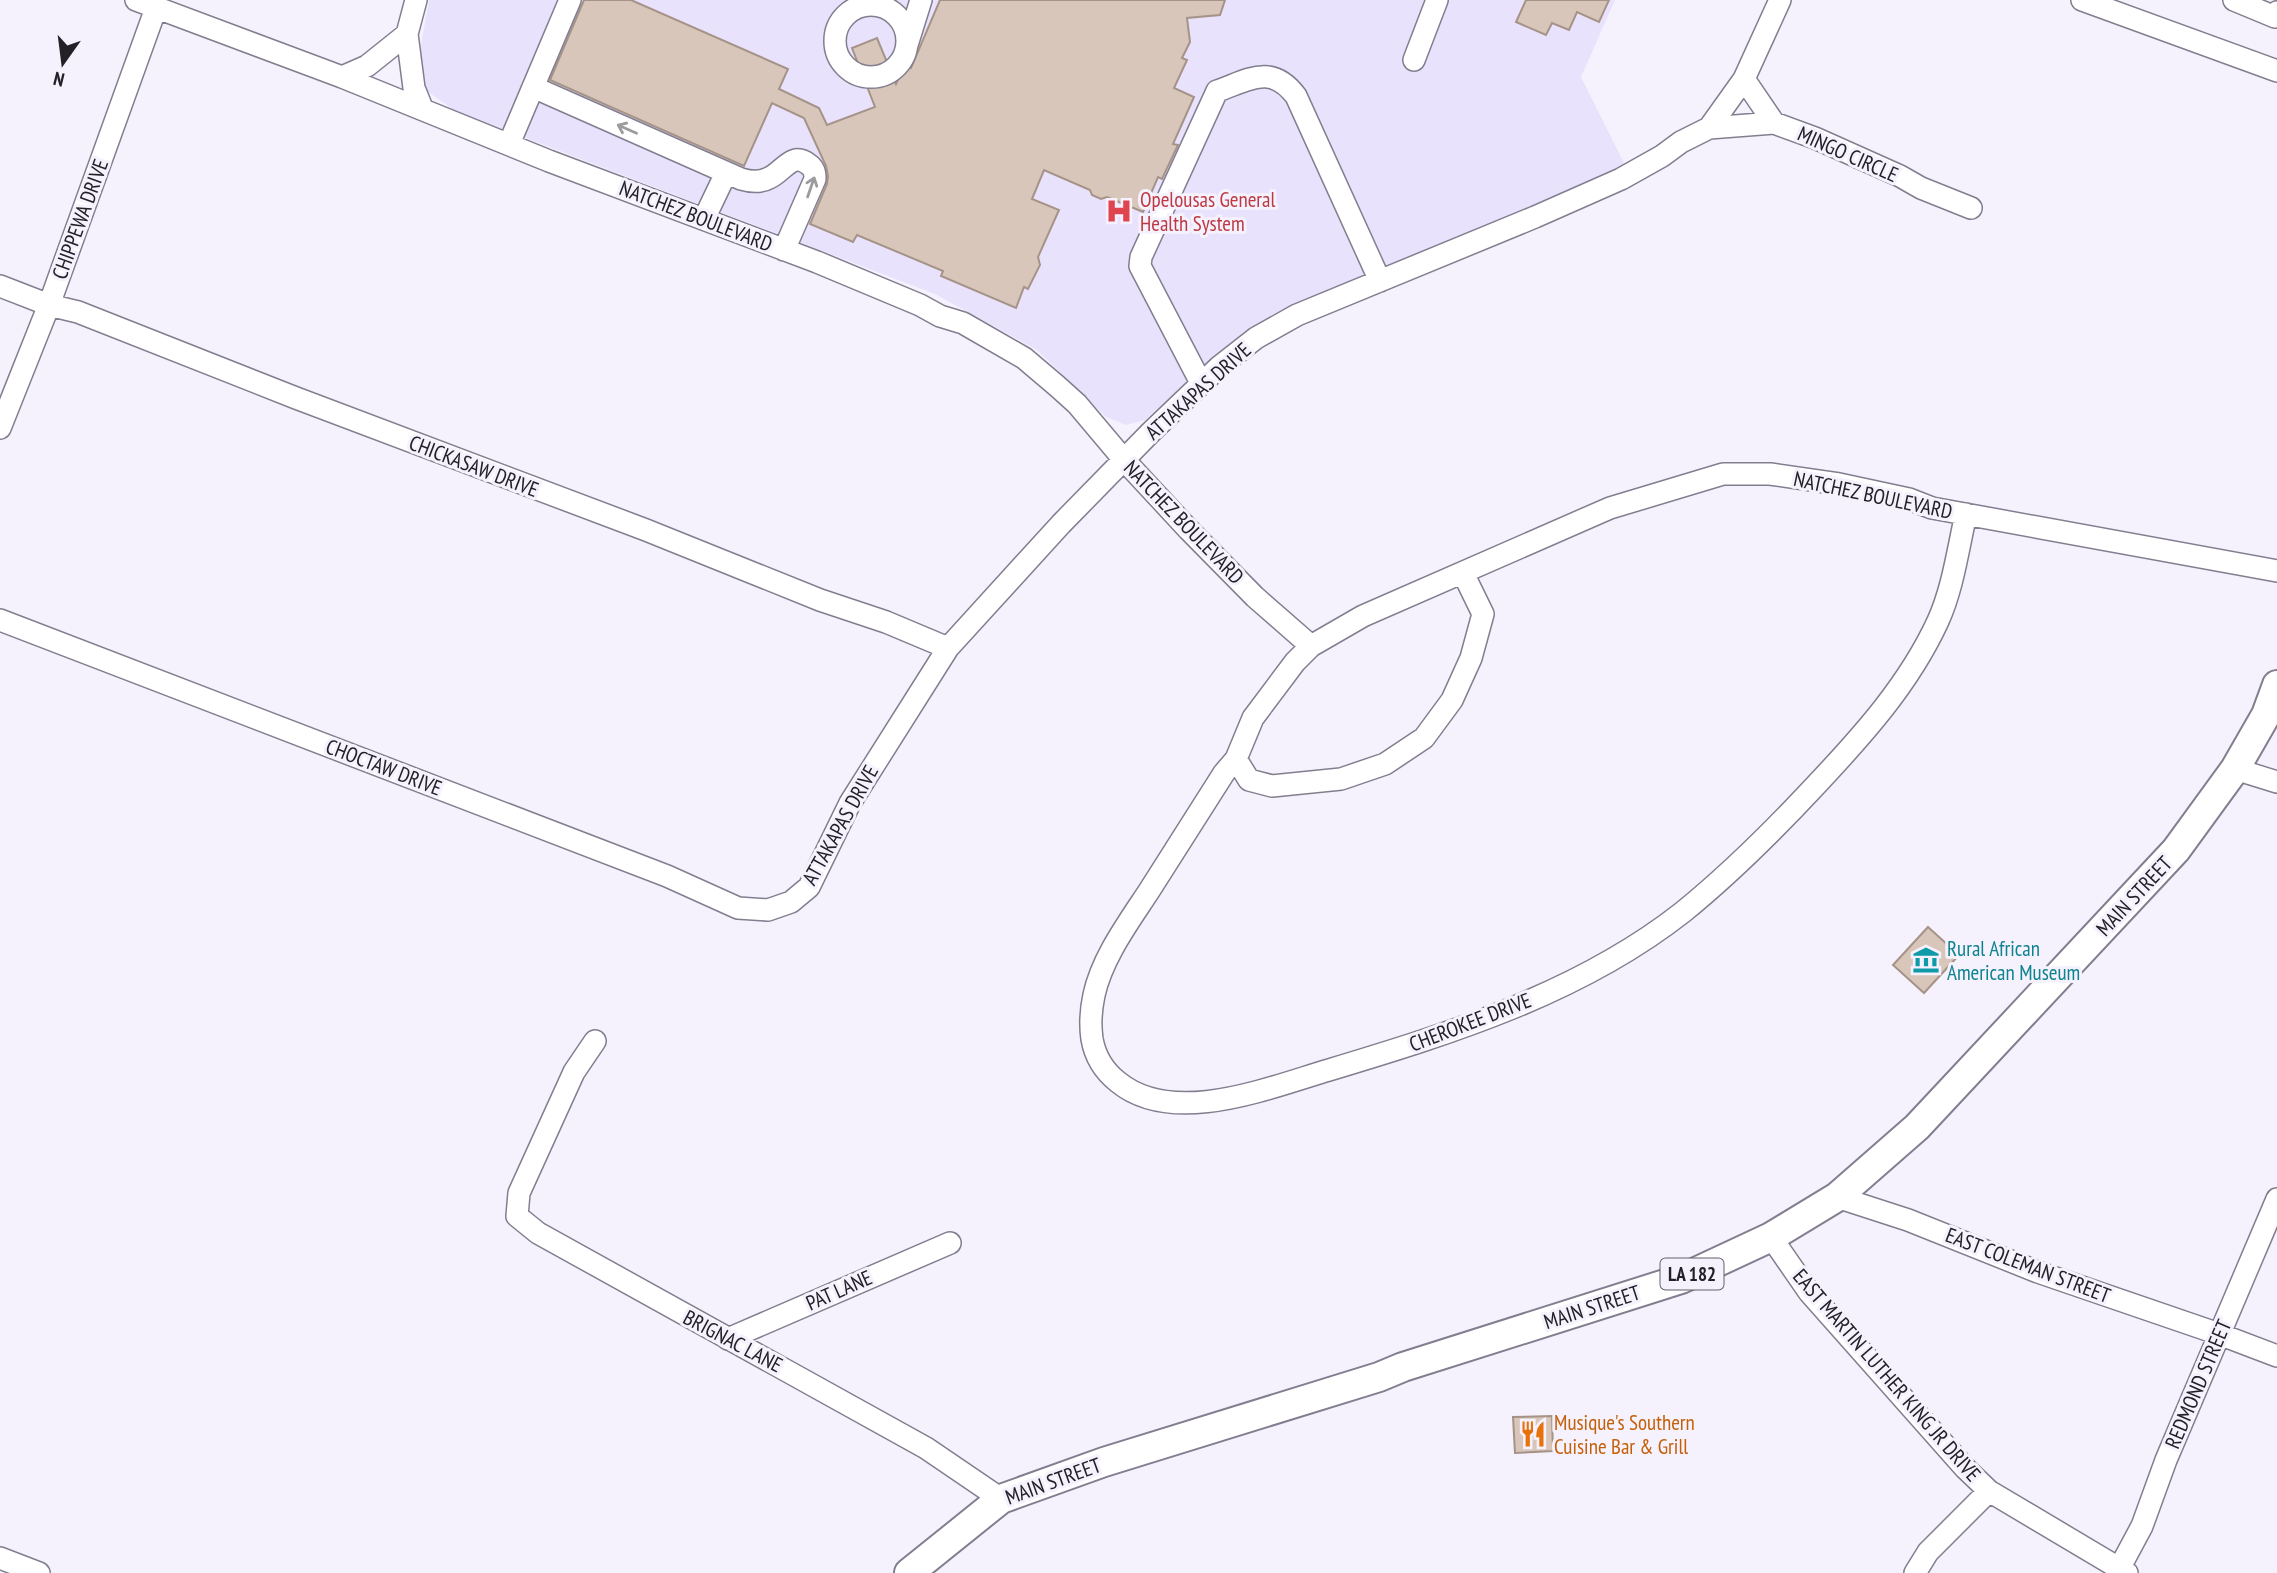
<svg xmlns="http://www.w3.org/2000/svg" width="2277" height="1573" font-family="'PT Sans Narrow',sans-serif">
<rect width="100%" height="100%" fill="#f5f2fe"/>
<path fill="#e9e2fd" d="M429,0H1615L1581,77L1626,167L1352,280L1249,329L1236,338L1145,420L1126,425L1106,417L1037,350L935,294L455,111L427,91L421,79L420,50Z"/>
<path fill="#d9c6bb" stroke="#a59388" stroke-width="2" d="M584,0H631L788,69L779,89L819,108L827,125L875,107L852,48L877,38L896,84L905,65L911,68L940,0H1225L1220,15L1187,18L1190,42L1182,58L1187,60L1174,88L1194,97L1173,144L1178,145L1162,179L1158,177L1143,212L1107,197L1101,199L1092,195L1090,190L1044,170L1032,199L1059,210L1038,257L1040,265L1028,289L1024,287L1016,308L941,276L943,271L857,235L853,242L810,224L827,184L828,176L826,166L804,118L772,103L744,166L550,80Z
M1526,0H1609L1599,22L1577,12L1569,30L1552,23L1546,35L1516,22Z
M1928,927L1959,955L1924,993L1893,965Z
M1552,1416L1553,1451L1515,1453L1513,1417Z"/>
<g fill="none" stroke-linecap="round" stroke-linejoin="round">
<g stroke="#827e8f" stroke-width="24">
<path id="minor" d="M136,0L342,77L549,161L817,262L920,305L940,316L963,323L1024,358L1057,386L1077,404L1125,461L1189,530L1255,597L1311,646
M2082,0L2277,71
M2234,0L2275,17L2277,12
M835 41a36 36 0 1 1 72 0a36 36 0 1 1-72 0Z
M407,34L414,88L422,108
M907,45L921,0
M1414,60L1437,0
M342,77L367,66L407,34L416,0
M1744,79L1774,123L1815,138L1900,176L1921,188L1971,208
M533,87L741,179C751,182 760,183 769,178C783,172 792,151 808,164C814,168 815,172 815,179L784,250
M1709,128L1774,123
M509,144L570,0
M704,219L726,173
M0,286L49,305L78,312L296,398L646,530L820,600L886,622L948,648
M1201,383L1140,266L1141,257L1217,91C1249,80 1271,63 1296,96L1380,281
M0,428L49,305L156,8
M1966,514C1958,549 1953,588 1938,621C1909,684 1863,735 1816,785C1774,830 1731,873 1683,912C1580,993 1452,1033 1329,1070C1268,1088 1173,1127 1118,1082C1104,1071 1095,1056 1092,1039C1090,1025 1091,1009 1094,995C1102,958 1128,923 1149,891C1174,852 1199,813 1224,773L1236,759L1253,718L1295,662L1311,646L1363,616L1610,508L1723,474H1770L1839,484L1909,499L1932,508L2277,571
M0,620L667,876L738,908L768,910L791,902L809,887L850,803L948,648L1061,524L1151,432L1219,367L1256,338L1297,315L1535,217L1621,179L1662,156L1681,142L1709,128L1744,79L1780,0
M1236,759L1249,780L1272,786L1341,779L1385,764L1424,738L1452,700L1471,658L1483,614L1463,573
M2235,769L2277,782
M595,1041L574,1072L519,1193L517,1216L538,1233L926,1448L1001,1499
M1837,1197L1908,1220L2038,1272L2219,1334L2277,1356
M1771,1237L1809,1292L1965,1468L1989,1491L2127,1573
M728,1339L950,1243
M0,1558L39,1573
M2119,1569L2142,1526L2166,1460L2277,1199
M1915,1573L1928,1552L1989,1491"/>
</g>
<g stroke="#827e8f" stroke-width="32">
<path id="major" d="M909,1573L1001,1499L1104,1462L1379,1377L1403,1367L1681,1279L1771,1237L1837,1197L1917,1127L2176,850L2235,769L2266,715L2277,685"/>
</g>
<use href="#minor" stroke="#fff" stroke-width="21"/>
<use href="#major" stroke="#fff" stroke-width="28"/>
</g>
<defs><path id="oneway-shaft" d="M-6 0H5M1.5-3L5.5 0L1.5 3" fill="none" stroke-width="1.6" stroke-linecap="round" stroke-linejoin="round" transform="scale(1.75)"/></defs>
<g stroke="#9c9b9e">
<use href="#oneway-shaft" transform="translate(627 129) rotate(-156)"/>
<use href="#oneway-shaft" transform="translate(811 187) rotate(-71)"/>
</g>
<defs>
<g id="hospital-bare" transform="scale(2.1)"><path d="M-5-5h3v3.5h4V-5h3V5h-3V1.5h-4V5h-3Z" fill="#e0444e" stroke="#f5f2fe" stroke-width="2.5" paint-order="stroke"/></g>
<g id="museum-bare" transform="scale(2.1)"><path d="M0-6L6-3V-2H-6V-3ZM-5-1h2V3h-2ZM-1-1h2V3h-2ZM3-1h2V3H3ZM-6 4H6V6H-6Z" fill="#0f9aa8" stroke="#f5f2fe" stroke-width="2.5" paint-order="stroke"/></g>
<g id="restaurant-bare" transform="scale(2.1)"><path d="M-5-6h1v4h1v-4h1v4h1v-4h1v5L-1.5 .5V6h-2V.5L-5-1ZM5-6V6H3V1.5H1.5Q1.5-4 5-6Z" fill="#e8710a" stroke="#f5f2fe" stroke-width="2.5" paint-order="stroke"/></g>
</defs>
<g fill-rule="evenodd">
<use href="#hospital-bare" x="1119" y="211"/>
<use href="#museum-bare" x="1926" y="960"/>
<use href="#restaurant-bare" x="1533" y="1434"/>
</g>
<g text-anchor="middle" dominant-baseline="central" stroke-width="6" stroke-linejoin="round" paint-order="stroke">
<rect fill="#f5f2fe" stroke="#626068" stroke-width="2" x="1660.5" y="1258.5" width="63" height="31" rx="5"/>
<g font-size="19" font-weight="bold" fill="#232128">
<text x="1692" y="1274">LA 182</text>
</g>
<g font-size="21" fill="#232128" stroke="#f5f2fe">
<text transform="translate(1848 154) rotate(24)">MINGO CIRCLE</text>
<text transform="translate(696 216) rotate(21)">NATCHEZ BOULEVARD</text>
<text transform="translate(80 219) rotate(-70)">CHIPPEWA DRIVE</text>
<text transform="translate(1198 391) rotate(-42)">ATTAKAPAS DRIVE</text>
<text transform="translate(474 466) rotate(21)">CHICKASAW DRIVE</text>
<text transform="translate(1873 495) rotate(12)">NATCHEZ BOULEVARD</text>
<text transform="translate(1184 522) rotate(46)">NATCHEZ BOULEVARD</text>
<text transform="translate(384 767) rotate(21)">CHOCTAW DRIVE</text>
<text transform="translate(840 825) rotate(-61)">ATTAKAPAS DRIVE</text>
<text transform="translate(2134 896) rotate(-47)">MAIN STREET</text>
<text transform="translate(1470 1022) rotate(-21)">CHEROKEE DRIVE</text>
<text transform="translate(2028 1265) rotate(21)">EAST COLEMAN STREET</text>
<text transform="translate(839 1290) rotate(-24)">PAT LANE</text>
<text transform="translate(1592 1307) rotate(-18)">MAIN STREET</text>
<text transform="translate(733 1341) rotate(28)">BRIGNAC LANE</text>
<text transform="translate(1887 1375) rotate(49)">EAST MARTIN LUTHER KING JR DRIVE</text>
<text transform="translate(2198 1384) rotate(-67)">REDMOND STREET</text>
<text transform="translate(1053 1481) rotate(-20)">MAIN STREET</text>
</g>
<g font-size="21" fill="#be3a42" stroke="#f5f2fe" text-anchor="start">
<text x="1140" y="199">Opelousas General<tspan x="1140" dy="24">Health System</tspan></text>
</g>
<g font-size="21" fill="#0d838f" stroke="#f5f2fe" text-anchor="start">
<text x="1947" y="948">Rural African<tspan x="1947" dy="24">American Museum</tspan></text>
</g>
<g font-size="21" fill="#c56008" stroke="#f5f2fe" text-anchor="start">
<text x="1554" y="1422">Musique's Southern<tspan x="1554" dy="24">Cuisine Bar &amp; Grill</tspan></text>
</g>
</g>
<g transform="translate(63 63) rotate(194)" stroke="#f5f2fe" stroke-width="5" paint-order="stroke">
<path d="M0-5L12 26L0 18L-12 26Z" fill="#232128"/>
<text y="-10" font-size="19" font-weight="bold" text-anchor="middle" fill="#232128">N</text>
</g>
</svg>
